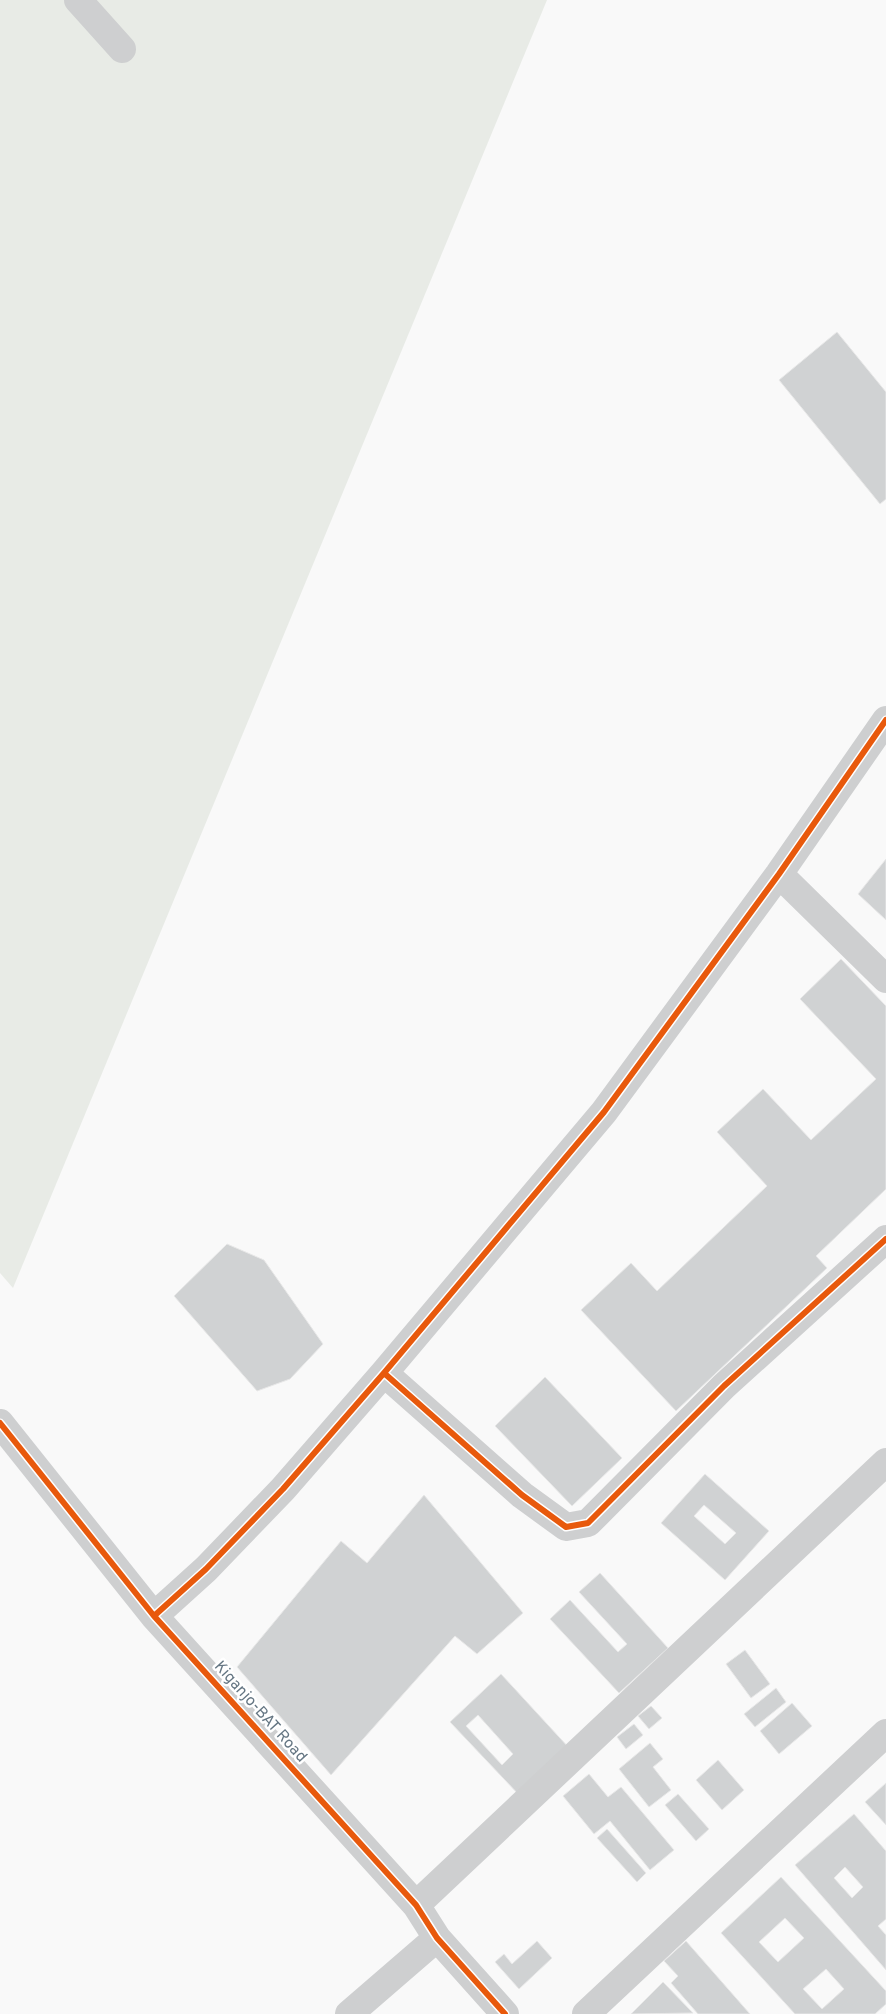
<svg xmlns="http://www.w3.org/2000/svg" width="886" height="2014" font-family="Overpass,sans-serif">
<rect width="100%" height="100%" fill="#f9f9f9"/>
<path fill="#e8ebe6" d="M0,0H547L13,1288L0,1273Z"/>
<path fill="#d0d2d3" stroke="#e8e8e8" fill-rule="evenodd" d="M837,332L886,392V499L880,504L779,380Z
M886,859V920L858,894Z
M841,959L886,1006V1189L816,1256L827,1268L676,1411L581,1310L631,1263L657,1291L767,1186L717,1132L763,1089L811,1140L876,1079L800,999Z
M227,1244L264,1260L323,1344L290,1379L257,1391L174,1296Z
M545,1377L622,1458L572,1506L495,1426Z
M705,1474L769,1531L725,1580L661,1523ZM704,1505L736,1533L725,1544L694,1516Z
M424,1495L523,1613L477,1654L455,1636L331,1775L237,1667L341,1541L367,1563Z
M600,1573L668,1648L619,1693L550,1619L570,1600L618,1652L627,1644L579,1592Z
M745,1650L770,1684L751,1698L726,1664Z
M501,1674L571,1750L521,1797L450,1722ZM478,1715L513,1754L502,1765L466,1726Z
M776,1688L786,1702L755,1727L744,1714Z
M792,1703L812,1726L779,1754L760,1731Z
M651,1706L662,1718L649,1729L638,1716Z
M634,1724L643,1735L626,1749L617,1737Z
M650,1743L663,1759L653,1767L671,1790L649,1807L619,1769Z
M718,1760L744,1790L722,1810L696,1780Z
M589,1774L608,1797L621,1787L674,1850L650,1870L610,1821L594,1834L563,1796Z
M886,1783V1825L865,1802Z
M678,1794L709,1829L696,1841L665,1805Z
M854,1814L886,1851V1919L878,1926L886,1935V1970L795,1865ZM845,1867L863,1887L852,1898L834,1878Z
M607,1829L646,1873L637,1882L597,1838Z
M781,1877L886,1991V2004L875,2014H795L721,1933ZM785,1918L804,1938L778,1962L759,1942ZM826,1969L844,1989L822,2009L803,1989Z
M537,1941L552,1958L519,1989L495,1962L504,1954L512,1964Z
M686,1941L750,2014H698L671,1983L678,1976L664,1961Z
M663,1982L693,2013L631,2014Z"/>
<g fill="none" stroke-linecap="round" stroke-linejoin="round">
<path stroke="#cecfd0" stroke-width="28" d="M78,0L122,49
M779,874L886,979
M384,1373L522,1495L566,1527L588,1523L724,1386L886,1239
M0,1423L154,1616L416,1905L437,1938L505,2014
M154,1616L206,1569L283,1489L384,1373L604,1112L779,874L886,720
M416,1905L886,1462
M349,2014L437,1938
M586,2014L886,1733"/>
<g stroke="#fff" stroke-width="9">
<path id="cycleway" d="M384,1373L522,1495L566,1527L588,1523L724,1386L886,1239
M0,1423L154,1616L416,1905L437,1938L505,2014
M154,1616L206,1569L283,1489L384,1373L604,1112L779,874L886,720"/>
</g>
<use href="#cycleway" stroke="#e8590c" stroke-width="6"/>
</g>
<g text-anchor="middle" dominant-baseline="central" stroke-width="5" stroke-linejoin="round" paint-order="stroke">
<g font-size="16" fill="#657683" stroke="#fff">
<text transform="translate(260 1712) rotate(48)">Kiganjo-BAT Road</text>
</g>
</g>
</svg>
